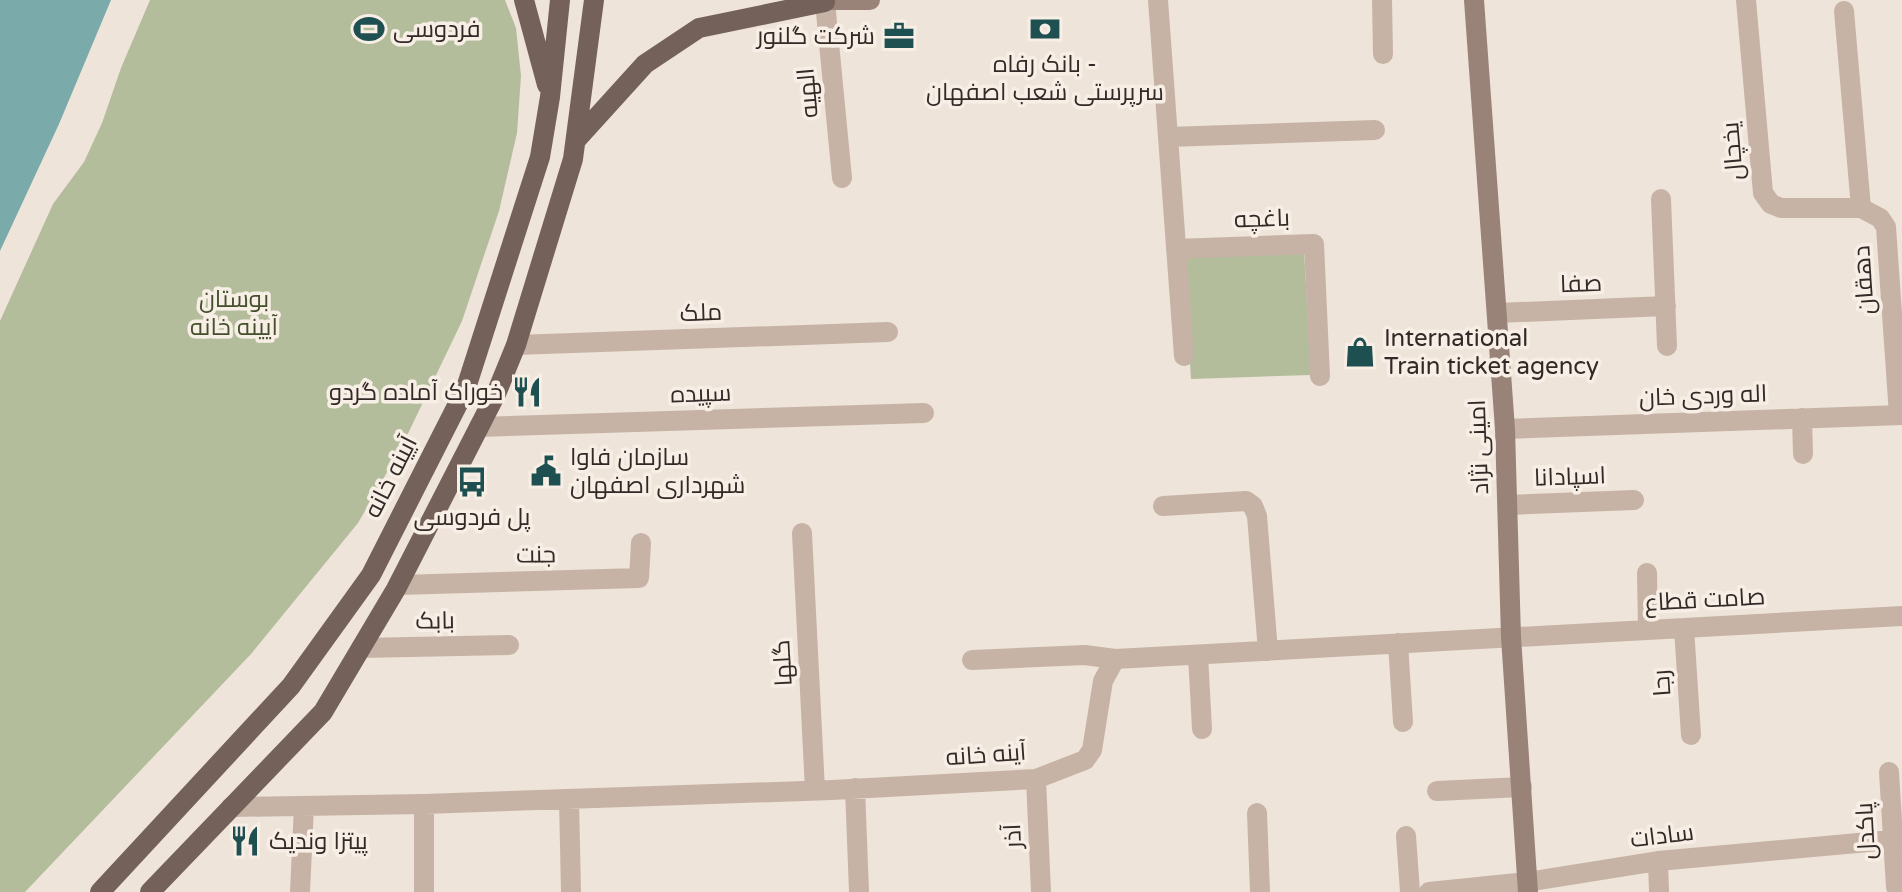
<svg xmlns="http://www.w3.org/2000/svg" width="1902" height="892" font-family="'Varela Round',Cairo,sans-serif">
<rect width="100%" height="100%" fill="#efe4d9"/>
<path fill="#b3bd9b" d="M150,0H505L516,28L521,76L517,133L499,211L462,321L402,446L358,523L251,654L25,892H0V321L53,204L84,162L102,123L121,68Z
M1304,250L1311,375L1191,379L1183,255Z"/>
<path fill="#7aaaaa" d="M0,0H111L59,124L0,251Z"/>
<g fill="none" stroke-linecap="round" stroke-linejoin="round">
<path stroke="#c6b3a6" stroke-width="20" d="M1158,0L1184,356
M1382,0L1383,54
M1746,0L1763,193L1771,204L1781,208H1861
M825,2L842,178
M1844,11L1861,208L1880,218L1886,227L1899,415
M1168,137L1375,130
M1661,199L1667,346
M1176,249L1314,244L1320,376
M1498,313L1666,306
M516,345L888,332
M1802,418L1803,454
M479,427L924,413
M1505,429L1902,415
M1508,505L1634,500
M1163,506L1246,501L1253,506L1257,516L1268,651
M802,533L815,790
M1647,573L1648,630
M399,585L639,578L641,543
M1684,628L1691,735
M1398,643L1403,722
M361,648L509,645
M1198,655L1202,729
M972,660L1085,655L1115,659
M1889,772L1896,887
M1036,779L1041,892
M855,788L859,892
M1437,791L1522,787
M569,799L571,892
M231,807L424,804L832,790L1036,779L1085,760L1092,750L1103,681L1115,659L1902,616
M1257,813L1260,892
M1406,836L1410,892
M1658,861L1659,892
M300,892L304,806
M424,892V804
M1429,892L1527,882L1658,861L1902,839"/>
<path stroke="#998378" stroke-width="20" d="M809,0H870
M1474,0L1505,429L1511,637L1528,892"/>
<path stroke="#746159" stroke-width="20" d="M524,0L547,85
M577,139L645,64L699,28L825,2
M100,892L291,686L371,575L466,388L540,157L550,97L560,0
M150,892L323,712L396,589L496,394L516,345L573,159L594,0"/>
</g>
<defs>
<g id="stadium-bare" transform="scale(2.4)"><path d="M0-5a6.5 5 0 1 0 0 10a6.5 5 0 1 0 0-10ZM-3.5-1.8h7v3.6h-7Z" fill="#1f5051" stroke="#f7eee5" stroke-width="2.5" paint-order="stroke"/></g>
<g id="bank-bare" transform="scale(2.4)"><path d="M-6-4H6V4H-6ZM0-2.3a2.3 2.3 0 1 0 0 4.6a2.3 2.3 0 1 0 0-4.6Z" fill="#1f5051" stroke="#f7eee5" stroke-width="2.5" paint-order="stroke"/></g>
<g id="office-bare" transform="scale(2.4)"><path d="M-6-3h4V-5.5h4V-3h4V5H-6ZM-1-4.5V-3h2v-1.5ZM-6 0V1H6V0Z" fill="#1f5051" stroke="#f7eee5" stroke-width="2.5" paint-order="stroke"/></g>
<g id="shop-bare" transform="scale(2.4)"><path d="M-5-2.5h2.3a2.7 3.5 0 0 1 5.4 0H5L5.5 6h-11ZM-1.5-2.5h3a1.5 2.3 0 0 0-3 0Z" fill="#1f5051" stroke="#f7eee5" stroke-width="2.5" paint-order="stroke"/></g>
<g id="restaurant-bare" transform="scale(2.4)"><path d="M-5-6h1v4h1v-4h1v4h1v-4h1v5L-1.5 .5V6h-2V.5L-5-1ZM5-6V6H3V1.5H1.5Q1.5-4 5-6Z" fill="#1f5051" stroke="#f7eee5" stroke-width="2.5" paint-order="stroke"/></g>
<g id="civic-bare" transform="scale(2.4)"><path d="M-.6-6.5H3V-4.5H.6V-3L4-1V1h2V6H-6V1h2V-1L-.6-3ZM-1.2 2.5V6h2.4V2.5Z" fill="#1f5051" stroke="#f7eee5" stroke-width="2.5" paint-order="stroke"/></g>
<g id="bus-bare" transform="scale(2.4)"><path d="M-5-6H5V4H4V6H2V4H-2V6H-4V4H-5ZM-3.5-4V0h7V-4ZM-3.5 1.2v1.5H-2V1.2ZM2 1.2v1.5H3.5V1.2Z" fill="#1f5051" stroke="#f7eee5" stroke-width="2.5" paint-order="stroke"/></g>
</defs>
<g fill-rule="evenodd">
<use href="#stadium-bare" x="369" y="29"/>
<use href="#bank-bare" x="1045" y="29"/>
<use href="#office-bare" x="899" y="36"/>
<use href="#shop-bare" x="1360" y="352"/>
<use href="#restaurant-bare" x="527" y="392"/>
<use href="#civic-bare" x="546" y="471"/>
<use href="#bus-bare" x="472" y="482"/>
<use href="#restaurant-bare" x="245" y="841"/>
</g>
<g text-anchor="middle" dominant-baseline="central" stroke-width="7" stroke-linejoin="round" paint-order="stroke">
<g font-size="24" fill="#332a27" stroke="#f7eee5" text-anchor="start">
<text x="393" y="29">فردوسی</text>
<text x="875" y="36" text-anchor="end">شرکت گلنور</text>
<text x="1045" y="64" text-anchor="middle">بانک رفاه -<tspan x="1045" dy="28">سرپرستی شعب اصفهان</tspan></text>
<text x="1384" y="338">International<tspan x="1384" dy="28">Train ticket agency</tspan></text>
<text x="503" y="392" text-anchor="end">خوراک آماده گردو</text>
<text x="570" y="457">سازمان فاوا<tspan x="570" dy="28">شهرداری اصفهان</tspan></text>
<text x="472" y="517" text-anchor="middle">پل فردوسی</text>
<text x="269" y="841">پیتزا وندیک</text>
</g>
<g font-size="24" fill="#332a27" stroke="#f7eee5">
<text transform="translate(808 93) rotate(-95)">الهیه</text>
<text transform="translate(1733 151) rotate(-95)">یخچال</text>
<text transform="translate(1262 219) rotate(-2)">باغچه</text>
<text transform="translate(1864 280) rotate(-94)">دهقان</text>
<text transform="translate(1581 284) rotate(-2)">صفا</text>
<text transform="translate(701 313) rotate(-2)">ملک</text>
<text transform="translate(701 394) rotate(-2)">سپیده</text>
<text transform="translate(1703 396) rotate(-2)">اله وردی خان</text>
<text transform="translate(1479 447) rotate(-92)">امینی نژاد</text>
<text transform="translate(391 477) rotate(-63)">آیینه خانه</text>
<text transform="translate(1570 477) rotate(-2)">اسپادانا</text>
<text transform="translate(536 555) rotate(-1)">جنت</text>
<text transform="translate(1705 600) rotate(-3)">صامت قطاع</text>
<text transform="translate(435 621) rotate(-1)">بابک</text>
<text transform="translate(783 663) rotate(-93)">گلها</text>
<text transform="translate(1662 683) rotate(-94)">رجا</text>
<text transform="translate(986 755) rotate(-4)">آینه خانه</text>
<text transform="translate(1866 831) rotate(-93)">پاکدل</text>
<text transform="translate(1013 836) rotate(-92)">آذر</text>
<text transform="translate(1662 836) rotate(-7)">سادات</text>
</g>
<g font-size="24" fill="#444f2c" stroke="#f7eee5">
<text x="234" y="299">بوستان<tspan x="234" dy="28">آیینه خانه</tspan></text>
</g>
</g>
</svg>
